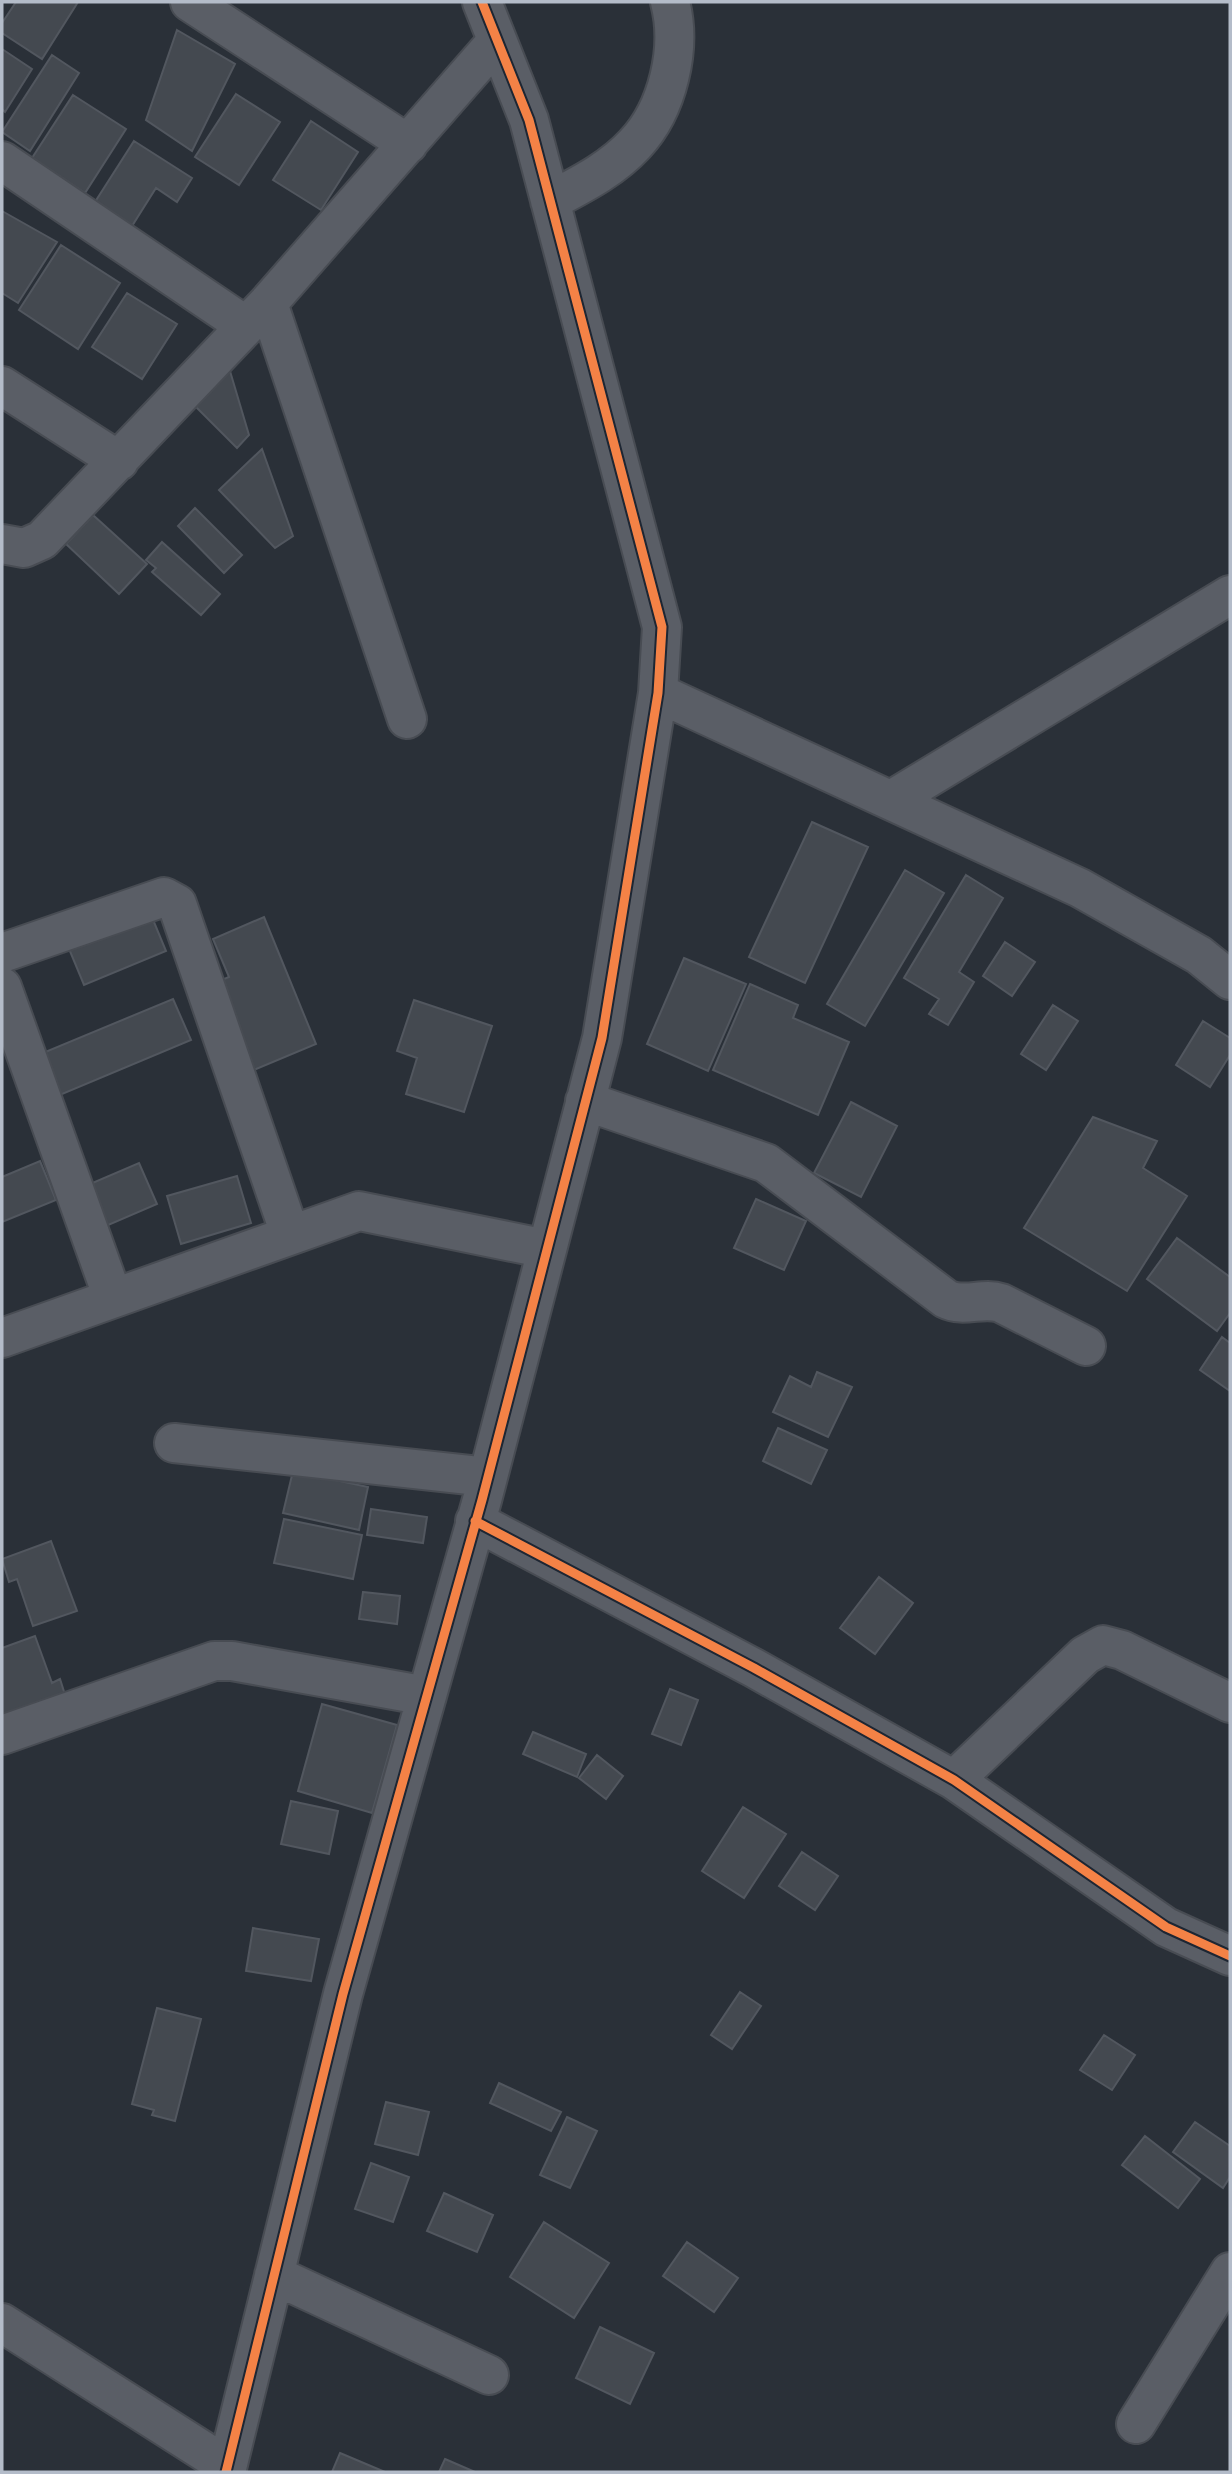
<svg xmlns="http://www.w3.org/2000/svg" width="1232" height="2474" font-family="'Exo 2',sans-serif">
<rect width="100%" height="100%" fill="#2a3038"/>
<path fill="#444950" stroke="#52575f" stroke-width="2" d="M16,2H78L42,59L2,33V23Z
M177,30L235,64L192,151L146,120Z
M2,49L32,69L5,112L2,109Z
M52,55L79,73L30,151L2,132Z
M236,94L280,122L239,185L195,157Z
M73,95L126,129L85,193L32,158Z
M311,121L358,152L321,210L273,180Z
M134,141L192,178L177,202L156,188L132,226L95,202Z
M2,211L57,242L18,303L2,293Z
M61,245L120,283L78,349L19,310Z
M127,293L177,324L142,379L92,347Z
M227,361L249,435L237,448L189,400Z
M262,449L293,536L275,548L219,490Z
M195,508L242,555L224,573L178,526Z
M93,515L147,564L119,594L66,544Z
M162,542L220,594L201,615L152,572L156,568L146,560Z
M812,822L868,847L805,983L749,957Z
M905,870L944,893L865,1026L827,1004Z
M966,875L1003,898L959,972L974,982L948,1025L929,1014L939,999L904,978Z
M149,910L166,951L84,985L67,944Z
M264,917L316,1044L244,1074L207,986L229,977L213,939Z
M1005,942L1035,962L1012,996L983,976Z
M684,958L746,984L708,1071L647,1044Z
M750,984L798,1005L793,1018L849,1042L818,1115L713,1070Z
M173,999L191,1040L55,1097L38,1055Z
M414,1000L492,1026L464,1112L406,1094L417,1058L397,1051Z
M1053,1005L1078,1021L1046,1070L1021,1054Z
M1203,1021L1230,1038V1055L1210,1087L1176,1065Z
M851,1102L897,1126L861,1197L814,1173Z
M1093,1117L1157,1141L1143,1168L1187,1196L1127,1291L1024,1228Z
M40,1161L56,1200L2,1222V1177Z
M139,1163L157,1204L106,1226L90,1184Z
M237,1176L251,1223L181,1244L167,1196Z
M756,1199L806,1221L784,1270L734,1248Z
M1177,1238L1230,1277V1313L1217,1331L1147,1279Z
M1222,1337L1230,1343V1391L1200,1370Z
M817,1372L852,1387L828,1437L773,1412L790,1376L811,1387Z
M778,1428L827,1450L811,1484L763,1461Z
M293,1471L368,1487L359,1530L283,1513Z
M371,1509L427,1517L423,1543L367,1535Z
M284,1519L362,1535L353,1579L274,1563Z
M51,1541L77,1611L33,1626L17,1579L9,1582L2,1559Z
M879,1577L913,1603L875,1654L840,1628Z
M363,1592L400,1596L397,1624L359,1619Z
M35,1636L52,1683L60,1679L66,1698L2,1721V1648Z
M670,1689L698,1700L681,1745L652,1734Z
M322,1704L397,1725L372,1813L298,1791Z
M533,1732L586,1754L577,1777L523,1754Z
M597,1755L623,1776L606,1799L579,1778Z
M291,1801L338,1811L329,1854L281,1844Z
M743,1807L786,1834L744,1898L702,1871Z
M802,1852L838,1876L815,1910L779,1886Z
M253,1928L319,1939L311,1981L246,1971Z
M740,1992L761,2006L732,2049L711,2035Z
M157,2008L201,2019L175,2121L152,2115L154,2110L132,2104Z
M1104,2035L1135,2055L1112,2090L1080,2070Z
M499,2083L561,2112L551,2131L490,2103Z
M386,2102L429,2112L418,2155L375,2144Z
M567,2117L597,2131L570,2188L540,2175Z
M1195,2122L1230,2146V2177L1223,2188L1173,2152Z
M1145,2136L1200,2179L1178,2208L1122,2165Z
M371,2163L409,2177L393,2222L355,2209Z
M444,2193L493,2215L477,2252L427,2231Z
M544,2222L609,2263L574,2318L510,2277Z
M687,2242L738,2278L714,2312L663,2276Z
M600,2327L654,2353L630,2404L576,2378Z
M340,2453L385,2472H332Z
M445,2459L475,2472H439Z"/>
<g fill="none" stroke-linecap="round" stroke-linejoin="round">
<g stroke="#484c53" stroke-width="42">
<path id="minor" d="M190,2L408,144
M2,161L246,326
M550,201C580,185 611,170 635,144C668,109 682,48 670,2
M268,303L407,719
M2,386L119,461
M2,544L24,548L42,540L268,303L497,41
M658,693L1080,888L1199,955L1230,980
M893,799L1230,595
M2,953L164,897L177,904L290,1234
M2,987L113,1298
M585,1101L766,1163L946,1299C964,1308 982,1297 1001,1303L1086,1346
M2,1338L359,1211L547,1249
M174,1443L488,1477
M475,1521L754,1668L954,1780L1166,1927L1230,1956
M2,1735L214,1661H232L427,1696
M954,1780L1085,1655L1103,1645L1122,1650L1230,1703
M274,2275L489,2375
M2,2323L227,2466
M1136,2424L1230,2272
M226,2472L343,1994L482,1500L602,1038L658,693L662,627L529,120L482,2"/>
</g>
<use href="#minor" stroke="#5a5e66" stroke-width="38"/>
<g stroke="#1d2633" stroke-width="13">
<path id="cycleway" d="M475,1521L754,1668L954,1780L1166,1927L1230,1956
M226,2472L343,1994L482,1500L602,1038L658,693L662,627L529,120L482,2"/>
</g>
<use href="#cycleway" stroke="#f48246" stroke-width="9"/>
</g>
<rect width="1232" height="2474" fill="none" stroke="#b4bcc9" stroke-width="7"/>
</svg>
